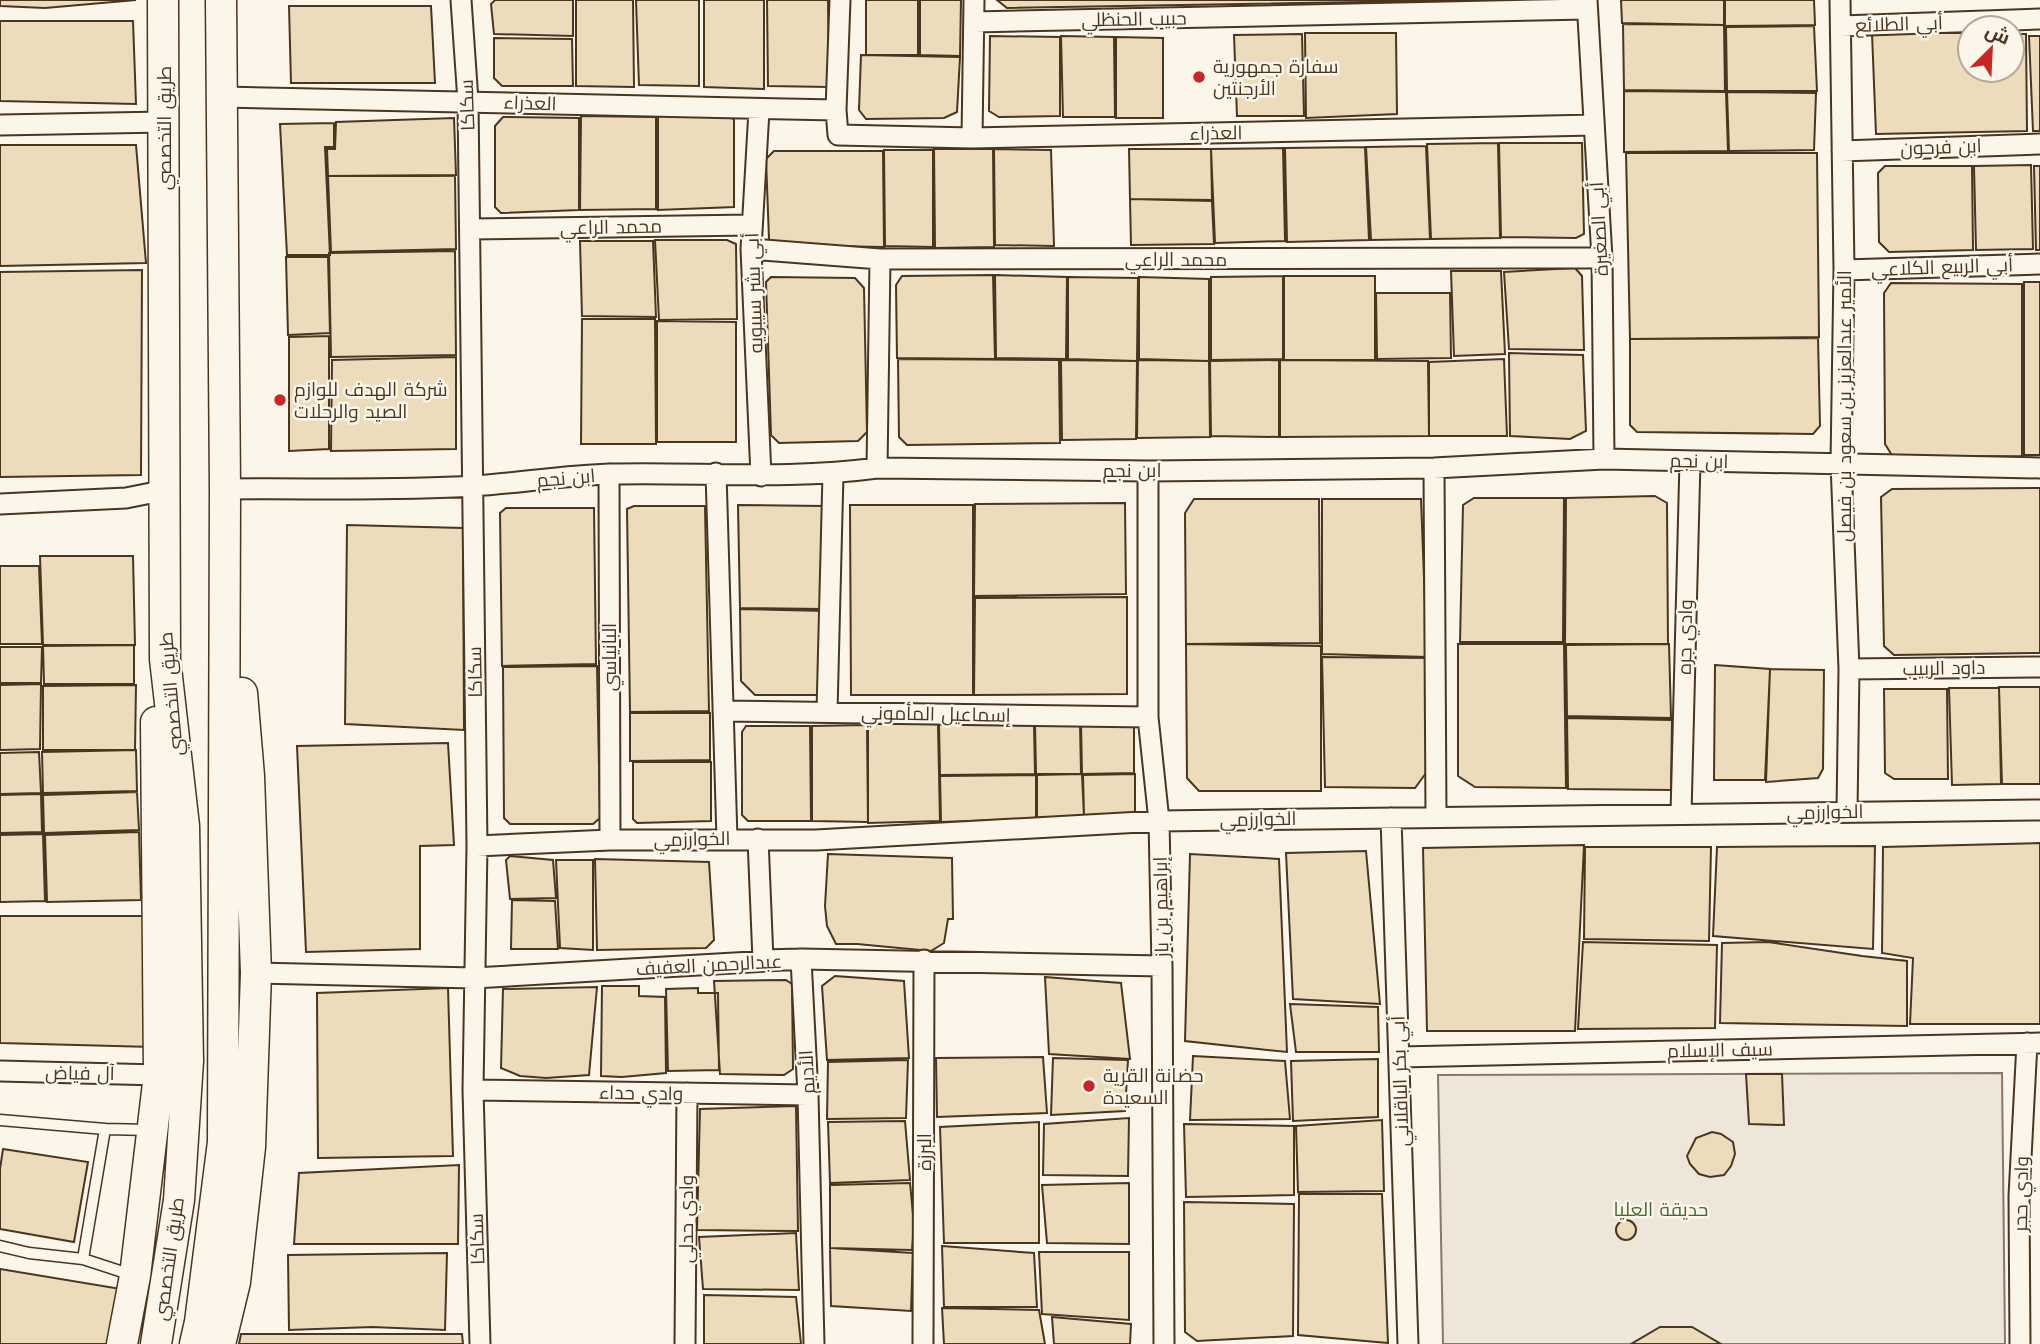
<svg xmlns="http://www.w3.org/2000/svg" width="2040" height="1344" font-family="'Work Sans',Cairo,sans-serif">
<rect width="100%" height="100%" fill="#fbf6e9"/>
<path fill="#ede6d9" stroke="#887966" stroke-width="2" d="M2002,1073L2005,1344H1443L1438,1075Z"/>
<path fill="#ecdcbc" stroke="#4a3520" stroke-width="2" d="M0,0H136L45,8L0,6Z
M495,0H573V36L494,34L491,4Z
M576,0H633L634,87L576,86Z
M636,0H699V86L639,85Z
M704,0H764V89L704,87Z
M767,0H828L829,87L768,86Z
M866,0H918V55H866Z
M920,0H961L960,56L920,55Z
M997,0H1486L1007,8Z
M1621,0H1724V25L1622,23Z
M1725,0H1814L1815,25L1725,26Z
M289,6H431L435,83H291Z
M0,21H133L136,104L0,101Z
M1623,24L1724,25L1725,91L1624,90Z
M1814,26L1817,91H1727L1726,27Z
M1305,33H1396L1397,114L1306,118Z
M1872,33H1970V70H2012V34H2026L2027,131L1876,134Z
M1302,34L1304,116H1237L1234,35Z
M990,36L1060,37V116L999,117L989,111Z
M1061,36L1114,37L1115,117H1063Z
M2029,36H2040V131H2033Z
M1116,37L1163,38V118H1116Z
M494,38L572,39L573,86H502L494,78Z
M861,55L960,57L957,112L944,118L866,119L859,110Z
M1624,91L1726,92L1728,151L1624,152Z
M1727,92L1816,93L1814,150L1729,151Z
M658,115L725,116L734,119V207L658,210Z
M581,116L656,117V209L580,210Z
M503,117L579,118V210L501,213L495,207V126Z
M454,118L456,175L328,176L327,149H335L336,122Z
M334,123V147H325L330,255H287L280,124Z
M1498,143L1500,238L1431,239L1427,144Z
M1499,143H1582L1584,234L1576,238L1501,237Z
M0,145H136L146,263L0,266Z
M1426,146L1430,239L1371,240L1366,147Z
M1365,147L1369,240L1287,242L1285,148Z
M1283,148L1285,241L1215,243L1211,149Z
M934,149H993L994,247L935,248Z
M994,149L1051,150L1054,246L995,245Z
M1129,149H1211L1212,200L1130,199Z
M884,150H933V247L885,246Z
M774,151H883L884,247L773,245L769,239L766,159Z
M1626,153H1817L1819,337L1630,339Z
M2031,165L2033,249L1976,250L1974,166Z
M1885,166H1972L1973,250L1889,252L1879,242L1878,173Z
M2034,166H2040V250H2036Z
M328,176H455L456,249L331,252Z
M1130,199L1212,201L1214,244L1131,245Z
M655,240H727L736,244L737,319L659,320Z
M580,241H653L656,317L582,316Z
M455,251L456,355L331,357L329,253Z
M286,257H328L330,333L288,335Z
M1575,268L1582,276L1584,350L1509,349L1504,272Z
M142,270L141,475L0,477V272Z
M1451,271H1501L1505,354L1454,356Z
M993,275L995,359L897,358L896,285L902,276Z
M995,275L1067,277L1066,359L996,358Z
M1283,276V359L1211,360V277Z
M1284,276H1375V360H1284Z
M771,277L855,278L864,288L867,432L858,441L779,443L771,435L766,282Z
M1068,277L1138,278L1137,361L1068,359Z
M1139,277L1209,279V361L1139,359Z
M2024,282H2040V455H2024Z
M1891,283L2022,284V456L1893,457L1885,444L1884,293Z
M1376,293H1450L1451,358L1377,359Z
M582,319H655L656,444H581Z
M657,321L736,322V442H657Z
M329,336V449L289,451V337Z
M1818,338L1820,426L1813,434L1637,432L1630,425V339Z
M1509,353L1583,355L1586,431L1570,439L1510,436Z
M456,357V449L331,451L332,360Z
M898,359L1059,360L1060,443L907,445L899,437Z
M1504,359L1507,436H1429V362Z
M1061,360L1137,361L1136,439L1062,440Z
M1138,360L1209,361L1210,437L1137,438Z
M1279,360V437L1211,436L1210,361Z
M1280,360L1428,361L1429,436L1280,437Z
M2040,488V653L1894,655L1884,646L1881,497L1892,489Z
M1655,496L1667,503L1668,644H1565L1566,498Z
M1474,498H1564L1563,642H1460L1463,505Z
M1194,499H1319L1320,643L1186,644L1185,513Z
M1322,499H1421L1427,657L1322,654Z
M1125,503L1126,594L974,596L975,504Z
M738,505L823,506L825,609L740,608Z
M850,505H973V695H851Z
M634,506H705L709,711L630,712L627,509Z
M506,508H594L596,664L502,666L500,513Z
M347,525L463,528L464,730L345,724Z
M40,556H133L135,645H43Z
M0,566H39L42,644H0Z
M1127,597V694L974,695L975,598Z
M740,609L825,611V695H755L741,681Z
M1186,644L1321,646V791H1199L1187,778Z
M1458,644H1564L1566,788L1475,787L1458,776Z
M1669,644L1671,718L1567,716L1566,645Z
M134,645V684H44L43,646Z
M0,647H42L41,683H0Z
M1322,657L1427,658L1426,773L1415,788L1325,787Z
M1715,665L1770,669L1765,780H1714Z
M597,666L600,818L593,824H510L504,818L503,667Z
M1770,669L1824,670L1823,769L1818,778L1766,782Z
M41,684L40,749L0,750V685Z
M136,685L135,750H43V686Z
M1999,687H2040V784H2002Z
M1949,688H1999L2001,784L1952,785Z
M1884,689H1947L1948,779H1894L1885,773Z
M630,713H710V760L630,761Z
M1567,718L1672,720L1671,790L1568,789Z
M1081,722L1134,723V773L1082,774Z
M1035,723H1080L1081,774H1036Z
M868,724H938L940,821L868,823Z
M939,724H1034L1035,774L940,775Z
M867,725L868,822L812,821V726Z
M746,726H810L811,821H748L742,815V732Z
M448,743L454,845L420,846V949L306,952L297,746Z
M136,750L137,791L43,793L42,752Z
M39,752L41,793L0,794V753Z
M633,762H711V821L637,823L633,819Z
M1082,774L1084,817L1037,818V775Z
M1135,774V814L1084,816L1083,775Z
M1036,775V819L941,822L940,776Z
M137,792L139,830L44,833L43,795Z
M41,794L42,832L0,833V795Z
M139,832L141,900L47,902L45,835Z
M43,834L45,901L0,902V835Z
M2040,843V1024H1910L1913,958L1882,953L1883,847Z
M1584,845L1575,1031H1427L1423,848Z
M1875,846L1873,949L1713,936L1717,847Z
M1585,847H1711L1709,941L1584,939Z
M1366,851L1380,1004L1293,999L1286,853Z
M828,854L952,858L953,919H948L944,943L931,951L857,944H836L827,926L825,906Z
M1190,854L1279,859L1287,1052L1185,1041Z
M510,856L553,860L556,898L510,899L506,860Z
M595,859L709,862L714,940L706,948L597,950Z
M556,860H593V950L560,948Z
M512,900L555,901L558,949H511Z
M0,916H146L152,1047L0,1043Z
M1583,942L1717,945L1715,1028L1578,1029Z
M1768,942L1862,956L1907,961V1026L1720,1023L1722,943Z
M835,976L904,981L909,1058L827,1060L822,986Z
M1045,977L1121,983L1130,1059L1049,1054Z
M786,980L792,984L793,1069L784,1075L720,1074L714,981Z
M602,986H639V996L665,997L666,1073L622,1077L601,1076Z
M597,987L589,1075L546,1078L520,1076L501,1068L503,989Z
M448,988L453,1156L318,1158L317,993Z
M698,988V993H718L719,1070L668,1071L666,989Z
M1290,1004L1378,1007L1379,1052H1296Z
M1193,1056L1285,1061L1290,1119L1190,1120Z
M1043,1057L1047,1113L937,1117L936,1058Z
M1053,1058L1128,1060L1125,1111L1051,1115Z
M1378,1059V1117L1293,1121L1291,1061Z
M908,1060L906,1118L827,1119L828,1062Z
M1746,1074H1782L1784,1125L1749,1124Z
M796,1106L798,1231L697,1230L700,1109Z
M1129,1118L1128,1176L1043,1175L1044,1124Z
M1382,1120L1384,1191L1298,1192L1296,1126Z
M905,1121L910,1180L830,1183L828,1122Z
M1039,1122V1243H944L940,1127Z
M1184,1124L1294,1126V1195L1186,1197Z
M1712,1132L1721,1134L1733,1142L1735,1154L1731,1166L1724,1175L1710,1177L1699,1174L1690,1164L1687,1156L1696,1138Z
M3,1149L88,1162L74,1242L0,1229V1169Z
M459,1165L458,1244H294L299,1173Z
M910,1183L914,1225L912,1250L830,1248V1185Z
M1129,1183V1244L1047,1243L1042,1185Z
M1299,1194H1382L1388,1343L1298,1335Z
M1184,1202L1294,1204L1293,1336L1197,1341L1185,1332Z
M1616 1230a10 10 0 1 1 20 0a10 10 0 1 1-20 0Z
M796,1233L799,1290L703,1289L699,1237Z
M942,1246L1034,1253L1037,1307H944Z
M830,1248L913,1253L911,1311L831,1306Z
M1039,1252H1129V1320L1042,1314Z
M447,1253L445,1330L372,1327L289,1330L288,1255Z
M0,1269L121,1289L108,1344H0Z
M704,1295L796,1297L801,1344H704Z
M942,1308L1039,1310L1045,1344H944Z
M1052,1317L1131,1324L1130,1344H1054Z
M1660,1327H1692L1721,1344H1631Z
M241,1334H462L463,1344H239Z"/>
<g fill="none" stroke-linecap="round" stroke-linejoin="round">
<g stroke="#4a3520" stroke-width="13">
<path id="service" d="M0,1120L105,1129L150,1130
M0,1246L29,1253L83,1259L132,1275
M83,1259L105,1129"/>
</g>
<g stroke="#4a3520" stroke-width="23">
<path id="minor" d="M461,0L468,101L477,846L473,1090L480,1344
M840,0L836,110L838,135L972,138L1594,125
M1587,0L1602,258L1604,459
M1840,0L1844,270L1841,463L1849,669L1847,812
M974,22L1587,9
M1841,26L2040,19
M224,97L836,110
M759,110L751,249L761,476
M0,125L164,122
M972,138L974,0
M1842,151L2040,144
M470,229L751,225
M751,249L880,259L1602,258
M1844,270L2040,264
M877,468L880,259
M1434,468L1436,817
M1148,471V717L1159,821L1162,966L1164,1344
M716,473L727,839
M609,474L610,840
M225,489C308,488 392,491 474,486C520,483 566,475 612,474C701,472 789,480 877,468L1148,471L1434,468L1604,459L2040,468
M0,504L126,498L166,490
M1849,669L2040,667
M723,711L1148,717
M827,712L833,474
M1681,814L1690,461
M1391,818L1408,1344
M758,839L763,960L801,959L808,1095L814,1344
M477,846L610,840H816L1159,821L2040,810
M256,973L474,978L801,959L1162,966
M1400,1057L2040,1043
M0,1071L159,1075
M473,1090L808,1095
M685,1344L687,1093
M923,1344L924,960
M2020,1344L2019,1196L2027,1043"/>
</g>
<g stroke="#4a3520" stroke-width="33">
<path id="primary" d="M122,1344L135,1276L159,1075L156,722
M156,1344L179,1200L188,1061L184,826L165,659L163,0
M195,1344L200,1322L223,1142L225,489L221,0
M220,1344L235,1282L250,1147L256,973L249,776L242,693"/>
</g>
<use href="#service" stroke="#fbf6e9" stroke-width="10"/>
<use href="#minor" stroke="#fbf6e9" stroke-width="19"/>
<use href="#primary" stroke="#fbf6e9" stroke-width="30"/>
</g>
<g fill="#c62828" stroke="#fbf6e9" stroke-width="2.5">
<circle cx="1199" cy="77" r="7"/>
<circle cx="280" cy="400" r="7"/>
<circle cx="1089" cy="1086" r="7"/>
</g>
<g text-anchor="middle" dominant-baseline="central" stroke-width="5" stroke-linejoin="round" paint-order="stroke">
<g font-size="19" fill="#4a3520" stroke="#fbf6e9">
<text transform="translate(1134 19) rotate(-1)">حبيب الحنظلي</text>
<text transform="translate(1899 24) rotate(-2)">أبي الطلائع</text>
<text transform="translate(530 103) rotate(2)">العذراء</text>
<text transform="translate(467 105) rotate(-92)">سكاكا</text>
<text transform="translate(164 128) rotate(-90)">طريق التخصصي</text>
<text transform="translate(1216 133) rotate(-1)">العذراء</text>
<text transform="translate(1941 147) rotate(-2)">ابن فرحون</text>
<text transform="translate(611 227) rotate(-1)">محمد الراعي</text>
<text transform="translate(1599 229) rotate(-93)">أبي الصغيرة</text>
<text x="1176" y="259">محمد الراعي</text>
<text transform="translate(1942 267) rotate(-2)">أبي الربيع الكلاعي</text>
<text transform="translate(754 293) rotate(-92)">أبي بشر سيبويه</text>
<text transform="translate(1844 406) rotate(-90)">الأمير عبدالعزيز بن سعود بن فيصل</text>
<text transform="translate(1699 461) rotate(1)">ابن نجم</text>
<text x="1132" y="470">ابن نجم</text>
<text transform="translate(566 478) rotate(-5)">ابن نجم</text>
<text transform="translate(1685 637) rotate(-89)">وادي جره</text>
<text transform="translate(609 657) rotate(-90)">البانياسي</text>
<text transform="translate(1944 668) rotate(-1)">داود الربيب</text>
<text transform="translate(475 672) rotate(-91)">سكاكا</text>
<text transform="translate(171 694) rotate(-95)">طريق التخصصي</text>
<text transform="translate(936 714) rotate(1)">إسماعيل المأموني</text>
<text transform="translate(1825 812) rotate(-1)">الخوارزمي</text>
<text transform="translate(1258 819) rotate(-1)">الخوارزمي</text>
<text transform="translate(692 839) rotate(-1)">الخوارزمي</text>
<text transform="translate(1161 907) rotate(-91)">إبراهيم بن باز</text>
<text transform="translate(709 965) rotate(-3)">عبدالرحمن العفيف</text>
<text transform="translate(1720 1050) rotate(-1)">سيف الإسلام</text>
<text transform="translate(807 1072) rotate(-93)">الأديم</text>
<text transform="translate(80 1073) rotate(1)">آل فياض</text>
<text transform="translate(1400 1081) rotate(-92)">أبي بكر الباقلاني</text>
<text transform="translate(641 1093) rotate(1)">وادي حداء</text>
<text transform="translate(924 1152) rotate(-90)">البرزة</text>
<text transform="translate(2021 1194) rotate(-89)">وادي حجر</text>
<text transform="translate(686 1219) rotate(-90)">وادي حدلي</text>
<text transform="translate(477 1239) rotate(-92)">سكاكا</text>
<text transform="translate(169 1259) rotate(-82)">طريق التخصصي</text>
</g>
<g font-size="19" fill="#4a3520" stroke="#fbf6e9" text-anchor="start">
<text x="1213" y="66">سفارة جمهورية<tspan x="1213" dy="22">الأرجنتين</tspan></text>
<text x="294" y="389">شركة الهدف للوازم<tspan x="294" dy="22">الصيد والرحلات</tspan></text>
<text x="1103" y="1075">حضانة القرية<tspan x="1103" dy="22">السعيدة</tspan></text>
</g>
<g font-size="19" fill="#436837" stroke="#fbf6e9">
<text x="1661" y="1209">حديقة العليا</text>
</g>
</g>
<g transform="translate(1991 49) rotate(24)"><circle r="33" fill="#fbf6e9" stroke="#b4a999" stroke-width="2"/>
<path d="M0-5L12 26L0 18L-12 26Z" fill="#c62828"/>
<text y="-10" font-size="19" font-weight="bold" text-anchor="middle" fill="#4a3520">ش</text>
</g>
</svg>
